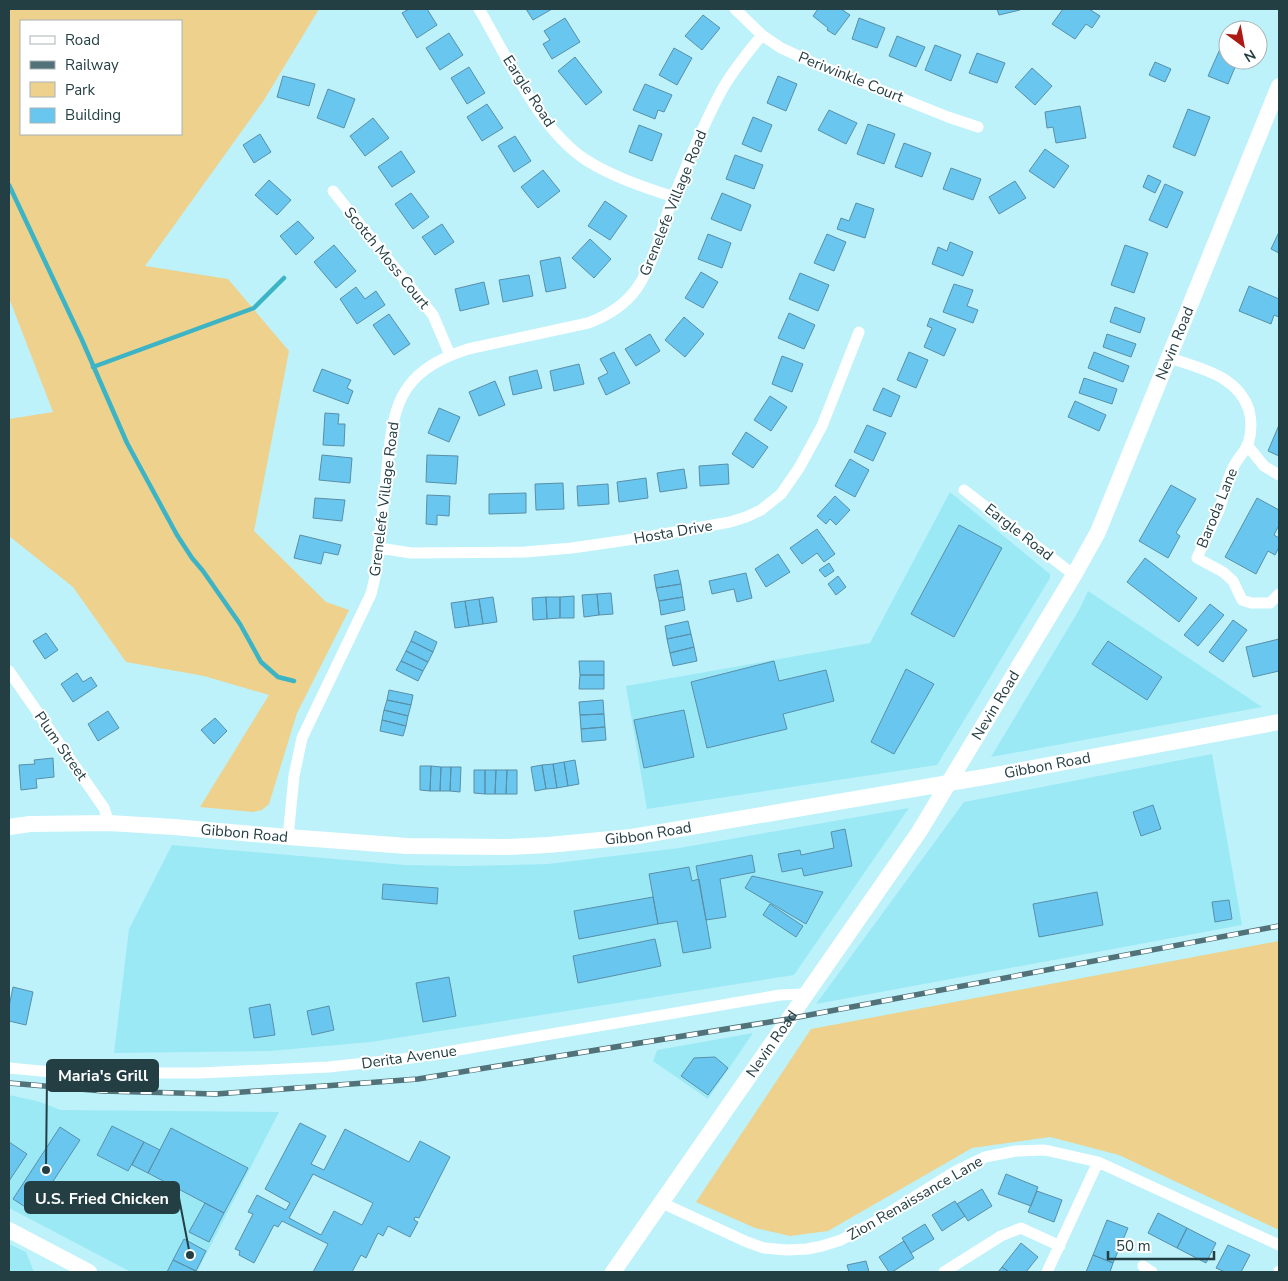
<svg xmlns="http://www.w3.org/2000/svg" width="1288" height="1281" font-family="'Nunito Sans',sans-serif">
<rect width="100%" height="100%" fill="#bdf2fa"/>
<path fill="#9ce9f6" d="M950,492L1050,574V578L937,765L647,809L626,686L870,643Z
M1088,591L1262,707L991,757L1079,610Z
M1212,754L1242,925L816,1004L964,802Z
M909,808L794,975L371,1042L270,1051L114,1053L129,929L172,845L405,865L463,866L548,864L679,848Z
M753,1033L708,1099L653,1061L657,1050Z
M9,1095L37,1101L61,1110L279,1112L197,1272H131L9,1208Z
M9,1244L26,1252L34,1272H9Z"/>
<path fill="#edd18c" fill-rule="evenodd" d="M9,9H319L264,100L145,266L228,279L289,351L254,531L326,602L349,610L297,713L269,804L262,810L253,812L200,807L269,695L204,676L126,662L73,587L9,536V419L53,412L9,298ZM21,21H181V134H21Z
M1279,941V1230L1119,1155L1050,1137L972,1148L828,1231L790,1236L755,1228L696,1202L811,1029Z"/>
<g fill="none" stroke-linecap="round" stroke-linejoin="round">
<path stroke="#3cb4c5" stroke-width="4.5" d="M9,185L82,340L127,443L177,535L192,558L203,571L240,624L261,662L278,677L294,681
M93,367L254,308L284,278"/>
</g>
<path fill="#69c6ef" stroke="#598fa8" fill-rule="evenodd" d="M409,9H427L437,25L417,38L402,13Z
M526,9H552L533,20Z
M818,9H841L850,15L835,35L827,30L828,28L813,16Z
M997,9H1019L1020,10L999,15Z
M1063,9H1089L1100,16L1092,28L1086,24L1075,39L1052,24Z
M703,15L720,28L702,50L685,36Z
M565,18L580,42L552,59L543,44L550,40L544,31Z
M859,18L885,28L877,48L852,39Z
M449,33L463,55L440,70L426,48Z
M897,36L925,47L916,67L889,56Z
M1225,38L1228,40V60H1238L1228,84L1208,76Z
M935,45L961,55L951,81L925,70Z
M674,48L692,58L677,85L659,75Z
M977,53L1005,63L997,83L969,73Z
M575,57L602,92L586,105L558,71Z
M1155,62L1171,69L1165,82L1149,75Z
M469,67L485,93L467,104L451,78Z
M1032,68L1052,86L1035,105L1015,87Z
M283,76L315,84L309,106L277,97Z
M778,76L797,84L786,111L767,103Z
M645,84L672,95L664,112L658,110L655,119L633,110Z
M328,89L355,99L344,128L317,118Z
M487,104L503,128L482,141L467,117Z
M1080,106L1086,138L1056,143L1053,127L1047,128L1045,112Z
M1188,109L1210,117L1195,156L1173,147Z
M829,110L857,123L846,144L818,130Z
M753,117L772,125L761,152L742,144Z
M373,118L389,138L365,156L350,136Z
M868,124L895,134L884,164L857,154Z
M639,125L662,134L652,161L629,152Z
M260,134L271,152L254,163L243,145Z
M515,136L531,161L514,172L498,146Z
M904,143L931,153L922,177L895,167Z
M1045,149L1069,166L1054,188L1029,171Z
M401,151L415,172L392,187L378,167Z
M735,155L763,165L754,189L726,179Z
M951,168L981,179L973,200L943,189Z
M543,170L560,191L538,208L521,187Z
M1148,175L1161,181L1155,193L1143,187Z
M269,180L291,200L277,215L255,195Z
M1015,181L1026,198L999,214L989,197Z
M1165,184L1183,192L1167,228L1149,220Z
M411,193L429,217L413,229L395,204Z
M722,193L751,205L741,231L711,219Z
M605,201L627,216L610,240L588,226Z
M856,203L874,209L865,238L837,229L841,218L849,221Z
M298,221L314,238L296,255L280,236Z
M442,224L454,242L435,255L422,237Z
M1279,232V253L1271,249Z
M708,234L731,243L722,268L698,259Z
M827,234L846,242L834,271L814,263Z
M590,239L611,259L594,278L572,258Z
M950,242L973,252L963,276L932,264L938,247L947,251Z
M334,245L356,271L336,288L314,262Z
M1125,245L1148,253L1134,293L1111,285Z
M560,257L566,288L546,292L540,261Z
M701,272L718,282L703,308L685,298Z
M800,273L829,285L818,311L789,299Z
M529,275L533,296L503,302L499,280Z
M484,282L489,304L460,311L455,289Z
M954,284L973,290L967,306L978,310L973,323L943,312Z
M1249,286L1279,299V317L1274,315L1271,324L1239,311Z
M356,287L365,299L376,291L385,305L357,324L340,299Z
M1115,307L1145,318L1140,333L1110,322Z
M789,313L815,325L804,349L778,338Z
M389,314L410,344L394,355L373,325Z
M684,317L704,334L685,357L665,340Z
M930,318L956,329L944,356L924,347L932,328L927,326Z
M650,334L660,351L636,366L625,349Z
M1107,334L1136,344L1131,357L1103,347Z
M614,352L630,383L606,395L598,378L608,373L600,359Z
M909,352L928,360L916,388L897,380Z
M1094,352L1129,366L1123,382L1088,368Z
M782,356L803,364L792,392L772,384Z
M579,364L584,384L554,391L550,371Z
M322,369L351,380L347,388L353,391L348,404L313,391Z
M537,370L542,388L513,395L509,377Z
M1084,378L1117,389L1112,404L1079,393Z
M495,381L505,405L479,416L469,392Z
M883,388L900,396L891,417L873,410Z
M770,396L787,407L771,431L754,420Z
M1075,401L1106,415L1099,431L1068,417Z
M439,408L460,417L449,442L428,433Z
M325,413L339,414L338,424H345L344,446L323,445Z
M867,425L886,433L873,461L854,452Z
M1279,425V456L1268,451Z
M746,432L768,447L753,468L732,454Z
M322,455L352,458L350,483L319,480Z
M427,455L458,456L456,484L426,482Z
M850,459L869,470L855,497L835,486Z
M728,464L729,484L700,486L699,466Z
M684,469L687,488L660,492L657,473Z
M646,478L648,498L619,502L617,482Z
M563,483L564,509L536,510L535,484Z
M608,484L609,504L578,506L577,486Z
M1171,485L1196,499L1176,533L1180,536L1168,558L1139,541Z
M526,493V513L489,514V494Z
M427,495L450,496L449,516L437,515V525L426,524Z
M835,496L850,510L836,525L830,519L826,524L817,516Z
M315,498L345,500L342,521L313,518Z
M1257,498L1279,510V525L1274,535L1279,538V547L1275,555L1268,551L1256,574L1225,557Z
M959,525L1002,548L954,637L911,614Z
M817,529L835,554L824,562L817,553L802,564L790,548Z
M300,535L341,545L338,555L324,552L321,564L294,558Z
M778,554L790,572L766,587L755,569Z
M1145,558L1197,598L1179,622L1127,582Z
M829,563L834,571L825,577L819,570Z
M678,570L681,584L656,588L654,575Z
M746,573L752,598L737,602L734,589L712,594L709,581Z
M838,576L846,587L836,595L828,584Z
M681,584L683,597L659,601L656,588Z
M611,593L613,614L599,615L597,594Z
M597,594L599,615L584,617L582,595Z
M574,596V618H560V597Z
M493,597L497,622L483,624L479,599Z
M546,597L547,619L533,620L532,598Z
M546,597H560V618L547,619Z
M683,597L685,610L661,615L659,601Z
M479,599L483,624L469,626L465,601Z
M465,601L469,626L455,628L451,603Z
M1210,604L1224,615L1198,646L1184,635Z
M1233,620L1247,630L1223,662L1209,652Z
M688,621L691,634L667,639L665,626Z
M415,631L437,642L433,652L411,641Z
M46,633L58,650L45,659L33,641Z
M691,634L694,647L670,653L667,639Z
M1279,639V671L1253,677L1246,647Z
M411,641L433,652L428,662L406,651Z
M1108,641L1162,677L1147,700L1092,664Z
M694,647L697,661L673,666L670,653Z
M406,651L428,662L423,671L401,661Z
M401,661L423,671L418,681L396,670Z
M579,661H604V675H580Z
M774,661L779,681L826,670L834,701L783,714L787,729L707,748L691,682Z
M906,669L934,684L894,754L871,742Z
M77,673L83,682L91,677L97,686L73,702L61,684Z
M580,675H604V689H579Z
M389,690L413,695L411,705L387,700Z
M387,700L411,705L408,716L384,710Z
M603,700L604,714L580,715L579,702Z
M384,710L408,716L406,726L382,720Z
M684,710L694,757L644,768L634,720Z
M108,711L119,728L98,741L88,724Z
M604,714L605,727L581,729L580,715Z
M215,718L227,731L214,744L201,730Z
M382,720L406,726L403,736L380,731Z
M605,727L606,740L582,742L581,729Z
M53,758L54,777L36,779L37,788L21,790L19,765L35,764L34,760Z
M575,760L579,784L568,786L564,762Z
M564,762L568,786L557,788L553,764Z
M553,764L557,788L546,789L542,765Z
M542,765L546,789L535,791L531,767Z
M420,766H431L430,791L420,790Z
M431,766L441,767L440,791H430Z
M441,767H451L450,791H440Z
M451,767H461L460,792L450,791Z
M474,770H485V794L474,793Z
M485,770H496L495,794H485Z
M496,770H507L506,794H495Z
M507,770H517V794H506Z
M1153,805L1161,829L1141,836L1133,812Z
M845,829L852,866L804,876L802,868L782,872L778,854L800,850L801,855L834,848L831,832Z
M752,855L755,872L720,879L726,917L706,920L696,866Z
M689,867L692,881L699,879L711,948L683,953L677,921L658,924L649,874Z
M752,876L823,892L806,924L745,888Z
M383,884L438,888L437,904L382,899Z
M1097,892L1103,925L1039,937L1033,904Z
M653,897L658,924L579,939L574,911Z
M1229,900L1232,919L1215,922L1212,902Z
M770,904L803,926L796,937L763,915Z
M655,939L661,966L578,983L573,956Z
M449,977L456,1016L423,1022L416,983Z
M13,987L33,992L26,1025L9,1021V1007Z
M270,1004L275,1035L254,1038L249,1008Z
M329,1006L334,1030L312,1035L307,1011Z
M715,1057L728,1068L708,1095L681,1076L694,1058Z
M300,1123L326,1136L311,1164L324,1170L345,1129L409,1162L420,1141L450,1157L419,1218L415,1217L414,1220L418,1222L410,1237L388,1226L383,1236L378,1233L366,1258L361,1255L352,1272H313L328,1244L282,1221L278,1227L274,1225L254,1263L239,1255L240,1251L235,1249L253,1214L248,1212L257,1195L286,1210L290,1203L265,1189ZM313,1174L373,1203L362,1225L334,1211L321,1235L289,1218Z
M112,1126L144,1142L128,1171L97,1155Z
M60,1127L80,1140L33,1212L13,1199Z
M171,1128L248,1168L224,1213L148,1173Z
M9,1142L27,1154L9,1181Z
M144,1142L160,1150L148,1173L132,1165Z
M1006,1174L1038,1187L1031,1206L998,1194Z
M982,1189L992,1206L968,1221L957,1204Z
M1037,1191L1062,1200L1054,1222L1028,1212Z
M955,1201L965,1216L942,1231L932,1215Z
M205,1203L224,1213L209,1242L189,1232Z
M1158,1213L1187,1228L1177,1248L1148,1233Z
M1107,1220L1128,1228L1113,1263L1093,1255Z
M925,1224L934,1239L911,1253L902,1238Z
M1187,1228L1216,1243L1206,1263L1177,1248Z
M184,1239L206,1251L196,1271L173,1260Z
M904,1241L914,1258L892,1272H889L879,1257Z
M1021,1243L1038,1257L1026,1272H1009L1002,1267Z
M1228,1245L1250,1255L1241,1272H1225L1216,1268Z
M1093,1255L1113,1263L1110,1272H1086Z
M173,1260L196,1271L195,1272H167Z
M866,1261L869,1272H849L847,1265Z
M1002,1267L1009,1272H998Z"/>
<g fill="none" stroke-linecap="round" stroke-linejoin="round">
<path stroke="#fff" stroke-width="11" d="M479,9C507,56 539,130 586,160C613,177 643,187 674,197
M735,9L762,35L781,48L816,64L948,117L978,127
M333,191L433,315L450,355
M1170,358C1201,369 1237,375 1249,410C1252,422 1252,432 1248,444C1244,453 1236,460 1232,470C1226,482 1224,497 1219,510C1212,526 1204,542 1197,558L1223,572L1233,581L1242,600L1251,603H1270L1279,594
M1247,445L1264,466L1279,475
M964,490L1074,575
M379,548L411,553L525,552L572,548L641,538L730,522L746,517L761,510L781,494L799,468L822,426L859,332
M9,671L104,808L109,823
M288,837L294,776L302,738L371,594L375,577C379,544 383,511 386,478C393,410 394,373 468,349L588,323C607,316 625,305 637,288C656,260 661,226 674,196C689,160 704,122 723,88C734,69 748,52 762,35
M9,1068L52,1072L123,1073H199L329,1067L411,1058L780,995L805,994
M662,1203L747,1242L764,1248L787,1250L807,1249L822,1246L841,1240L876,1221L956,1171L985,1157L1016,1151L1045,1150L1098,1162L1279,1245
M1143,1266L1152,1272
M944,1272L1001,1236L1021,1228L1060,1246
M1047,1272L1098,1162
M1279,1272V1271"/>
<g stroke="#fff" stroke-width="16">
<path id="s1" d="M9,827L30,824L109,823L174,827L288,837L407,846L506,847L548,845L632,837L990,776L1279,722"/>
<path d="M9,1230L89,1272"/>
<path id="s2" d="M613,1272L919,832L1074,575L1098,532L1279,86"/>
</g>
<g stroke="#507278" stroke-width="5.5">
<path id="rail" d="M9,1083L103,1091L216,1094L418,1079L788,1019L1279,926"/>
</g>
<use href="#rail" stroke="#fff" stroke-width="4" stroke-dasharray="11" stroke-linecap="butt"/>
</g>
<g text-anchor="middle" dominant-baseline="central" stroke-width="4" stroke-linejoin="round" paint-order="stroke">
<g font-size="15" fill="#243f44" stroke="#fff">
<text transform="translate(851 77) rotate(22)">Periwinkle Court</text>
<text transform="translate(529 91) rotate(57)">Eargle Road</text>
<text transform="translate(673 203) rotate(-68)">Grenelefe Village Road</text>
<text transform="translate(387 258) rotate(51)">Scotch Moss Court</text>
<text stroke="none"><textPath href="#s2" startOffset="1089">Nevin Road</textPath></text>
<text transform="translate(384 499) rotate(-83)">Grenelefe Village Road</text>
<text transform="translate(1217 508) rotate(-68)">Baroda Lane</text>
<text transform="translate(673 532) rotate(-10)">Hosta Drive</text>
<text transform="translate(1019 532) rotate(38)">Eargle Road</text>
<text stroke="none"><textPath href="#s2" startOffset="684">Nevin Road</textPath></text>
<text transform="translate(61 746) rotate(55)">Plum Street</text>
<text stroke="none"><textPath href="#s1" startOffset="1046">Gibbon Road</textPath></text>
<text stroke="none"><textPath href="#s1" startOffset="236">Gibbon Road</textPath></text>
<text stroke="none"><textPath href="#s1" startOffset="641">Gibbon Road</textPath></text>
<text stroke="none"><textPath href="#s2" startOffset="278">Nevin Road</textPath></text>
<text transform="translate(409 1057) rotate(-8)">Derita Avenue</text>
<text transform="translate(915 1198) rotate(-30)">Zion Renaissance Lane</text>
</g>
</g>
<path fill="none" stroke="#243f44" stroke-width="2" d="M46 1170L47 1076M190 1255L179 1198"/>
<g fill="#243f44" stroke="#fff" stroke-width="2">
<circle cx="46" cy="1170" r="5"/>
<circle cx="190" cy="1255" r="5"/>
</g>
<g fill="#243f44" stroke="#243f44" stroke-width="2">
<rect x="47" y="1060" width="111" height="31" rx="5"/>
<rect x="25" y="1182" width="154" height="31" rx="5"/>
</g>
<g font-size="16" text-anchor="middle" font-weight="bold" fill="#fff">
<text x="103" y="1081">Maria's Grill</text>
<text x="102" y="1204">U.S. Fried Chicken</text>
</g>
<rect width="1288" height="1281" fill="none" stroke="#243f44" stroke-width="20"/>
<rect x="20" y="20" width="162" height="115" fill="#ffffff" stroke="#a7b2b4"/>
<rect x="30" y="36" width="25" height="8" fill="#ffffff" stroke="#a7b2b4"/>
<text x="65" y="45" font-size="15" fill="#243f44">Road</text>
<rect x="30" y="61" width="25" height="8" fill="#507278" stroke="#a7b2b4"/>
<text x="65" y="70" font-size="15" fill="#243f44">Railway</text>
<rect x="30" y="82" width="25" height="15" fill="#edd18c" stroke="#a7b2b4"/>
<text x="65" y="95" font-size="15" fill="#243f44">Park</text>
<rect x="30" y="108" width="25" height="15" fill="#69c6ef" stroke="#a7b2b4"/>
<text x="65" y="120" font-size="15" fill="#243f44">Building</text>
<g transform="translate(1243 45) rotate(148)"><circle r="24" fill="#ffffff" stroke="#a7b2b4"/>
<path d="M0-4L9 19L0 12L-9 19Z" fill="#ac1a14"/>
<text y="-8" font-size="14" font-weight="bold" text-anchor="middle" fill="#243f44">N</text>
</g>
<path d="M1108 1251v8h106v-8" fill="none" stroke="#243f44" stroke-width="2.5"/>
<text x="1116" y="1251" font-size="15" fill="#243f44" stroke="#ffffff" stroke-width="4" paint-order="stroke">50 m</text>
</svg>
